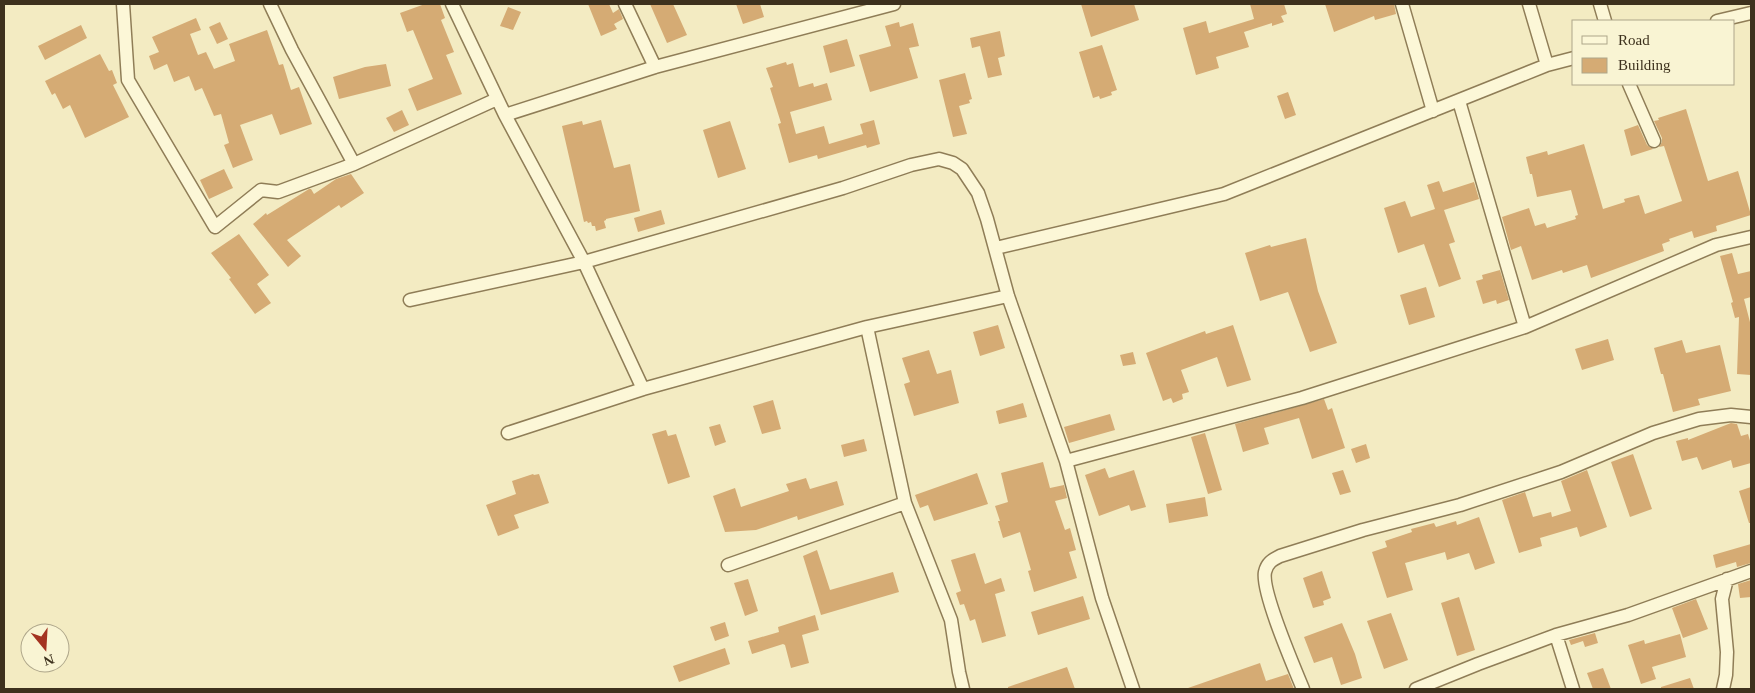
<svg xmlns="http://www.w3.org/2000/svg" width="1755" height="693" font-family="'Times New Roman',serif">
<rect width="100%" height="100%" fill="#f3ebc2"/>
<path fill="#d5ab74" d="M425,4H440L445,18L441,20L454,52L446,55L462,94L417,111L408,89L433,79L413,30L407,32L400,13Z
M588,4H609L613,13L619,9L623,19L614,24L617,29L601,36Z
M650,4H673L687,35L667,43Z
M736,4H760L764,17L743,24Z
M1081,4H1134L1139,20L1091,37Z
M1250,4H1284L1287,14L1281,16L1284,22L1272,26V23L1244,32L1249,47L1216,57L1219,68L1196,75L1183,28L1206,21L1209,33L1254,19Z
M1325,4H1394L1396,14L1375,20L1374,16L1334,32Z
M508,7L521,12L513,30L500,26Z
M196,18L201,30L190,34L198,55L206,52L214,69L235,61L229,44L267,30L279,65L283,64L291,90L299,87L312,124L280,135L272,114L240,125L253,160L233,168L224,145L229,143L221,114L214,116L202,88L195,91L189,76L174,82L167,64L154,70L149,56L159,52L152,37Z
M220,22L228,39L217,44L209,27Z
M899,22L900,27L913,23L919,46L909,48L918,78L870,92L859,55L891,46L885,26Z
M81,25L87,38L45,60L38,46Z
M1000,31L1005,56L998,58L1002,75L988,78L980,46L972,48L970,38Z
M847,39L855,66L830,73L823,46Z
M1102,45L1117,90L1111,92L1112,95L1100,99L1099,96L1093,98L1079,52Z
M100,54L109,71L112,70L117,83L113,85L129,117L85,138L70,105L63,109L55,93L52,95L45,81Z
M786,62L787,65L793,63L799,87L813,83L814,87L827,83L832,100L790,112L796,134L824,126L829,144L863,134L860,124L874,120L880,144L867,148L866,145L818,159L817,155L789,163L778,124L781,123L770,88L773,87L766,68Z
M386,64L391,86L339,99L333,77L365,67Z
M965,73L972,99L969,100L970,103L959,106L967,134L953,137L939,80Z
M1288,92L1296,115L1285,119L1277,96Z
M1686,109L1708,181L1738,171L1751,215L1716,226L1717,231L1694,238L1692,231L1669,239L1670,241L1662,244L1664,251L1591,278L1587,265L1563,273L1562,270L1532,280L1521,246L1511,250L1502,217L1529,208L1535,226L1545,223L1547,228L1576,219L1575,216L1578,215L1571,190L1537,197L1532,174H1530L1526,157L1547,151L1548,155L1584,144L1603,209L1625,202L1624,199L1639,195L1645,214L1682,201L1664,146L1659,147L1662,142V138L1654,121L1659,120L1658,118Z
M402,110L409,125L394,132L386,118Z
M601,120L614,168L630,164L640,211L606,219V220L604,221L606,228L596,231L595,226H592L591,222L588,223L587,221L584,222L562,126L582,121L583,125Z
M730,121L746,169L718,178L703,130Z
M1638,125L1647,145L1653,149L1631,156L1624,130Z
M224,169L233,188L209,199L200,180Z
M351,174L364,193L341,208L339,205L287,240L301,256L288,267L253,224L266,213L267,215L309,189H311L314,194L336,179Z
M1439,181L1443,192L1474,182L1479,199L1444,210L1455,242L1449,244L1461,279L1439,287L1424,244L1398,253L1384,208L1405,201L1411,217L1435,209L1427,185Z
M661,210L665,224L638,232L634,218Z
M239,234L269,275L257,284L271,303L255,314L229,279L231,278L211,253Z
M1306,238L1318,291L1337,343L1310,352L1288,292L1260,301L1245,253L1270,245L1271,247Z
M1732,253L1738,274L1751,271V297L1744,299L1751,326V375L1737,374L1739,317L1735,318L1731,303L1733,302L1720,256Z
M1500,270L1509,300L1497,304L1496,300L1483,304L1476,281L1483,279L1482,275Z
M1426,287L1435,317L1409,325L1400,295Z
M998,325L1005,348L980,356L973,332Z
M1233,325L1251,380L1227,387L1217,357L1181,370L1189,392L1182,394L1183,399L1173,403L1171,398L1163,401L1146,353L1205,331L1206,334Z
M1608,339L1614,360L1582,370L1575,349Z
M1682,340L1686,353L1720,345L1731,391L1698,399L1700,405L1673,412L1663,374H1661L1654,348Z
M929,350L937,374L951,370L959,403L914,416L904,384L910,382L902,358Z
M1133,352L1136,364L1123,366L1120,355Z
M1324,399L1328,410L1332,408L1345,448L1312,459L1299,418L1264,428L1269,444L1243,452L1235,424Z
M773,400L781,429L762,434L753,406Z
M1023,403L1027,417L999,424L996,411Z
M1110,414L1115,430L1069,443L1064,427Z
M1731,423L1737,424L1741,436L1748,434L1751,444V463L1733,468L1731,460L1702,470L1697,457L1682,461L1676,441L1688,438V440Z
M720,424L726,442L715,446L709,427Z
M666,430L668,436L676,434L690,477L668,484L652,434Z
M1205,433L1222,490L1208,494L1191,437Z
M864,439L867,451L844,457L841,445Z
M1366,444L1370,458L1356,463L1351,449Z
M1633,454L1652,509L1630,517L1611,462Z
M1043,462L1050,488L1064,485L1067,498L1055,501L1065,530L1070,528L1076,550L1069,552L1077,578L1034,592L1028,571L1031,570L1020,532L1003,538L998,521H1000L995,506L1008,502L1001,473Z
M1105,468L1109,478L1134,470L1146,507L1131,511L1129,505L1099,516L1085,475Z
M1343,470L1351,492L1340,495L1332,473Z
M1587,470L1607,527L1580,537L1577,527L1540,538L1542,546L1519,553L1502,500L1525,492L1533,517L1551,512L1552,517L1571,511L1561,481Z
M977,473L988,504L934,521L928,505L920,508L915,495Z
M533,474L534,475L539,474L549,503L514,515L519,528L498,536L486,505L516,494L512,481Z
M806,478L810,489L837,481L844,505L798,520L797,516L756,530L725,532L713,496L735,488L741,507L789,491L786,484Z
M1751,487V523H1749L1739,491Z
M1205,497L1208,516L1169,523L1166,504Z
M1479,517L1495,563L1475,570L1469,553L1447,560L1445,552L1405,563L1413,590L1387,598L1372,552L1387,547L1385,541L1412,532L1411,529L1434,523L1436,527L1456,521L1457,525Z
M1751,544V563L1737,567L1736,562L1716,568L1713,555Z
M817,550L830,590L893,572L899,592L821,615L803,556Z
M975,553L985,584L1001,578L1005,591L995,594L1006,636L982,643L975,619L970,621L964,604L960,605L956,593L961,591L951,560Z
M1322,571L1331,598L1323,601L1324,605L1313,608L1303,578Z
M748,579L758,611L745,616L734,583Z
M1751,580V597L1740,598L1738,584Z
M1083,596L1090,619L1038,635L1031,612Z
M1459,597L1475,650L1457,656L1441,603Z
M1696,599L1708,629L1683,638L1672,608Z
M1391,613L1408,660L1384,669L1367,621Z
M815,615L819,630L802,635L809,663L791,668L785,645L783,644L752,654L748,641L779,632L778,627Z
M725,622L729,636L715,641L710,627Z
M1342,623L1355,654L1362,678L1341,685L1332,657L1314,663L1304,637Z
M1595,633L1598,643L1585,647L1583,641L1571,645L1569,640Z
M1680,634L1686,657L1652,667L1656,679L1641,684L1628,645L1644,640L1645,644Z
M725,648L730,664L679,682L673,666Z
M1260,663L1266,681L1288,674L1294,689H1189L1188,688Z
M1067,667L1075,689H1008V687Z
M1603,668L1611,689H1593L1587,673Z
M1690,678L1694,689H1661V687Z"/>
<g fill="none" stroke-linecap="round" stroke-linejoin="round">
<g stroke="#8f7d57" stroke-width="15">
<path id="minor" d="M123,4L128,80L215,227L261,190L278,192L354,164L497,99
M270,4L292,50L354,164
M452,4L505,115L584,262L643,389
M625,4L655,67
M1402,4L1433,111
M1529,4L1547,65
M1600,4L1605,21
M1717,21L1751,13
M1629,84L1654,141
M1459,101L1525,327
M505,115L655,67L894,4
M996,248L1224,194L1547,65L1574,58
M410,300L584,262L843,188L911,165L939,159L953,163L962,169L978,193L987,219L1008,296L1066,461L1102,598L1133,689
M867,327L905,503L951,620L959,672L963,689
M508,433L643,389L867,327L1008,296
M1066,461L1302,398L1525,327L1716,245L1751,237
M728,565L905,503
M1556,635L1573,689
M1303,689C1294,667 1261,591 1265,572C1267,563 1272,560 1280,556L1363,530L1460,505L1561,472L1653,433L1699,419L1731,415L1751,417
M1416,689L1478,664L1556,635L1628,615L1751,571
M1723,689L1726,675L1727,652L1722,599L1727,579"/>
</g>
<use href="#minor" stroke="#fcf7d7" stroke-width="12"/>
</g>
<rect width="1755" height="693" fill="none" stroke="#3d311d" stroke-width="10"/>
<rect x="1572" y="20" width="162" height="65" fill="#f9f4d3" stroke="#aea68a"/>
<rect x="1582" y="36" width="25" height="8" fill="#fcf7d7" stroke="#aea68a"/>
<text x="1618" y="45" font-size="15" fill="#3d311d">Road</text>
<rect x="1582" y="58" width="25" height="15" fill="#d5ab74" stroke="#aea68a"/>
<text x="1618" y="70" font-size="15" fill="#3d311d">Building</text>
<g transform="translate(45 648) rotate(162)"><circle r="24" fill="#f9f4d3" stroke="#aea68a"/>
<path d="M0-4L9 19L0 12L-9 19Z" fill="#a43321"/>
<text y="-8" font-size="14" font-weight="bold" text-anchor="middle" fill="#3d311d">N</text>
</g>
</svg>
